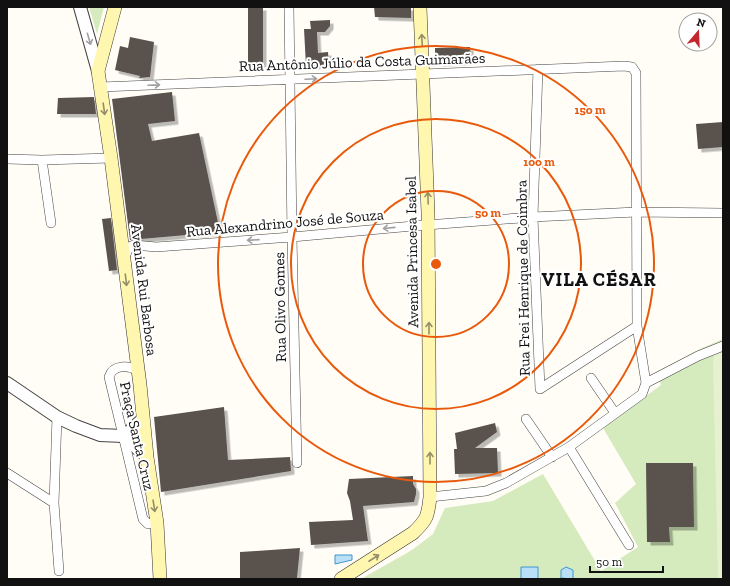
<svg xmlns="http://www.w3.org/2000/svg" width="730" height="586" font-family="'Zilla Slab',serif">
<defs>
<filter id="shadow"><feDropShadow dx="3.5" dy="3.5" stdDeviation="0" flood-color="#0004"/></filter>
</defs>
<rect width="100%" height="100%" fill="#fffdf5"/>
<path fill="#d5ebbd" d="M89,7H104L97,34Z
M723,339V579H361L412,550L433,534L445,508L493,501L543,474L601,571L638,547L615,503L636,484L603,428L661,385L656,372L700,349Z"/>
<path fill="#e6f2cf" d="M723,348V579H718L713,359L715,353Z"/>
<path fill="#b9e0f7" stroke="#3f96cf" d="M335,555H352V560L335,564Z
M521,567H538V579H521Z
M566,567L573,570V579L561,578V570Z"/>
<path fill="#5a524d" filter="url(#shadow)" d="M248,7H263V64H248Z
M374,7H411V18L375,17Z
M330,20V26L325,32H317L318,53L328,52L329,65L306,66L304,29H311L310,21Z
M130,37L154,42L150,77L139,78L140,76L115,70L120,46L128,48Z
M470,47L471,61L440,63L435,58V48Z
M172,92L175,121L148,124L152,141L199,133L220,232L130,240L112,99Z
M94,97L96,114H57L58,98Z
M723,122V147L698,149L696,124Z
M111,218L117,270L109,271L102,219Z
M224,407L228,460L290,457L291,471L161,492L154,417Z
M495,423L497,432L475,448H497L498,473L455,474L454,449H457L455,433Z
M646,463H693L694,527H669L670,542H647Z
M413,476V484L416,489V494L414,502L363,506L368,541L311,545L309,522L353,520L350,501L347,493L349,479Z
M300,548L297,578H240V552Z"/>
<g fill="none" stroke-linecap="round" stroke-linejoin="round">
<g stroke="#444" stroke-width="10">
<path id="minor" d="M289,7L292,237L297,463
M538,69L533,217L540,389
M101,87L624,66L632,67L636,73L637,326L646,383
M7,159L42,160L111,158
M42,160L51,223
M125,257L129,247L134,245L156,247L292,237L413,226L533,217L636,212L723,213
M138,371C129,365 113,364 109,377L143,519L148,524L157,523
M591,378L615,413
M540,389L637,326
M57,417L54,503L59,571
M526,419L552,457
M569,447L629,545
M7,473L54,503
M430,497L486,491L506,483L569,447L642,394L646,383L698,356L723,346"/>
</g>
<g stroke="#444" stroke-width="14">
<path id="tertiary" d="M80,7L98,71
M7,383L57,417L76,426L100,435L123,436L147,457
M123,436L130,431L143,419"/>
</g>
<g stroke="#333" stroke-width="14">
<path id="secondary" d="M115,7L98,71L111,158L140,385L147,457L157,523L160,579
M341,579L413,533C427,520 428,516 430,497L428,213L420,7"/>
</g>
<use href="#minor" stroke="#fff" stroke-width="9"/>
<use href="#tertiary" stroke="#fff" stroke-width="12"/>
<use href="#secondary" stroke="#fff6b0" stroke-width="13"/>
</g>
<defs><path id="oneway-shaft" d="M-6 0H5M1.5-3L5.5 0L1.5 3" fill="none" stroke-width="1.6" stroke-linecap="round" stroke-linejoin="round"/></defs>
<g stroke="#a0a0a0">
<use href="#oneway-shaft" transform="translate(89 39) rotate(74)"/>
<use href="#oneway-shaft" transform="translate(311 79) rotate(-3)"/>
<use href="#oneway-shaft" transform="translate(154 85) rotate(-2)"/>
<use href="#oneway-shaft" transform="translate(389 228) rotate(174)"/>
<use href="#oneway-shaft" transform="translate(253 240) rotate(176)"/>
</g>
<g stroke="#948f68">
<use href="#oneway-shaft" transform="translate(422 40) rotate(-93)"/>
<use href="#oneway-shaft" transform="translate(104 109) rotate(82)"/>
<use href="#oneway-shaft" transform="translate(428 198) rotate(-92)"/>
<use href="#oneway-shaft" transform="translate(126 280) rotate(83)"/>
<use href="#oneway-shaft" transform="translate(429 328) rotate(-90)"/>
<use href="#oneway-shaft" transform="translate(430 458) rotate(-90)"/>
<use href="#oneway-shaft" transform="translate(154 506) rotate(81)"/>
<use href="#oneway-shaft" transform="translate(374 558) rotate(-33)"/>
</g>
<g fill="none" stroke="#e8590c" stroke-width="2">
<circle cx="436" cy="264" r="73"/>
<circle cx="436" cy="264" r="145"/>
<circle cx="436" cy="264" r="218"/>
</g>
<g text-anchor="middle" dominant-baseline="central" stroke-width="4" stroke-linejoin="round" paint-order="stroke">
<g font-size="15" fill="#111" stroke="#fff">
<text transform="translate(362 62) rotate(-2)">Rua Antônio Júlio da Costa Guimarães</text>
<text transform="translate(285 223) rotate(-5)">Rua Alexandrino José de Souza</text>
<text transform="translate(412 252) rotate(-91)">Avenida Princesa Isabel</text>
<text transform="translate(523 278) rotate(-91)">Rua Frei Henrique de Coimbra</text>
<text transform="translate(144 290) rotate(83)">Avenida Rui Barbosa</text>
<text transform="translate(280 307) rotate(-91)">Rua Olivo Gomes</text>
<text transform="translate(137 436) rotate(77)">Praça Santa Cruz</text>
</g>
<g font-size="19" font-weight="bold" letter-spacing="1" fill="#111" stroke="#fff">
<text x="599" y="279">VILA CÉSAR</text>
</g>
</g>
<circle cx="436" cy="264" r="6" fill="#e8590c" stroke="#fff" stroke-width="2"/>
<g font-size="12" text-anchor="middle" font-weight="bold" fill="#e8590c" stroke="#fff" stroke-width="4" stroke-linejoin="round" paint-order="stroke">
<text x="590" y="114">150 m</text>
<text x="539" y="166">100 m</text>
<text x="488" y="217">50 m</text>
</g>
<rect width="730" height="586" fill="none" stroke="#111111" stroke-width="16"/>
<g transform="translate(698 32) rotate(19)"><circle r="19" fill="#ffffff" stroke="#a0a0a0"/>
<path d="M0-3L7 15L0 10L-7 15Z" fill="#c4262e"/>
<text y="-6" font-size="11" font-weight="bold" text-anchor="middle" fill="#111111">N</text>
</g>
<path d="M590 566v6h73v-6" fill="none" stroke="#111111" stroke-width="2"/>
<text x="596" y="566" font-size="12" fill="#111111" stroke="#ffffff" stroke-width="3" paint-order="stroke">50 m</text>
</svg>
